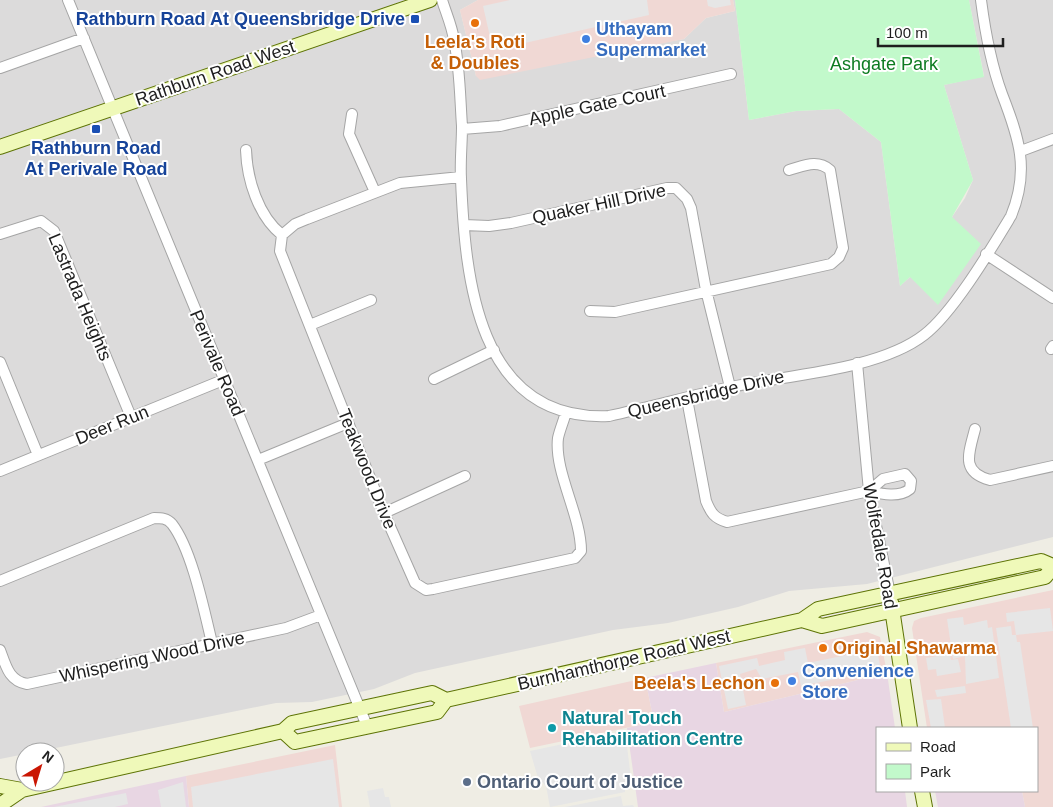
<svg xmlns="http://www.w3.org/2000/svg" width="1053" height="807" font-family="Arial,sans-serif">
<rect width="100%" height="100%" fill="#efede4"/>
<path fill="#dcdbdb" d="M0,0H478L460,10L476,76L684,39L706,18L735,11L733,0H735L749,120L796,111L839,109L881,142L900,286L910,277L952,217L965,198L973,180L944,85L984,76L969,0H1053V537L867,584L789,591L738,607L668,623L613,630L415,673L374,689L312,702L276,703L36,752H25V754L0,759Z"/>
<path fill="#f0d8d4" d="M478,0H733L735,11L706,18L684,39L480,80L476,76L460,10Z
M1053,590V807H1025L1022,791H1037V728H927L912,628L914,621L921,618Z
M867,632L880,637L887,673L724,712L716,663Z
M645,678L654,722L530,748L519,706Z
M335,745L342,807H189L186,776Z"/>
<path fill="#e8d6e3" d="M716,663L724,712L887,673L895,728H877V791H905L907,807H638L627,728L654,722L645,678Z
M186,776L189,807H41L111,792Z
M935,791H1022L1025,807H938Z"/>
<path fill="#c2f9cb" d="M735,0H969L984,77L944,85L973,180L952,217L981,244L938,305L910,277L900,286L881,142L839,109L796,111L749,120Z"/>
<path fill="#e6e6e6" d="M510,0H647L649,15L493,50L483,6Z
M707,0H730L731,5L715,8L708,6Z
M1050,608L1053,631L1016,635L1017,642H1020L1033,728H1011L996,628L1011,626L1012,635H1016L1014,621L1007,622L1006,613Z
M963,617L964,625L987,620L988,628L992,627L999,678L966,684L965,656L953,659L947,619Z
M805,648L808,663L866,651L868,657L878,655L881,670L801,686L798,672L762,679L756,669L740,674L746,705L728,709L719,666L757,658L759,666L785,660L784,652Z
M950,654L951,660L958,659L961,672L937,676L936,669L928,670L926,658Z
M965,686L966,693L937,697L935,690Z
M941,699L945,728H931L926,700Z
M615,733L616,740L626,738L632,787L625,788V792L550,807L546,786L538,778L530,751Z
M333,759L339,807H193L191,787Z
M183,782L186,807H161L158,790Z
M383,788L385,797H389L391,807H370L367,791Z
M126,793L128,804L115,807H54Z
M621,796L623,806L633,805L634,807H565Z"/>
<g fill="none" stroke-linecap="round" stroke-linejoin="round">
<g stroke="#a5a5a5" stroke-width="12">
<path id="street" d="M68,0L367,726
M442,0C446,13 452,26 454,40C460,68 460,98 462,126C462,144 460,162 461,179C465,278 477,422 609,416C650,407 690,396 731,387C787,375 879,370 924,335C953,313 991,249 1011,216C1030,170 1019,138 1002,94C991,64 985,31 981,0
M0,68L84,38
M352,114L349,134L375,192
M462,129L500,126L731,74
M246,150C247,179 258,216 282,235
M1021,151L1053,139
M461,177L400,183L307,219L295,224L282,235L280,251L384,513L415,583L426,590L433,589L575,558L581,551C581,515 554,472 558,438C560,429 564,420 566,412
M464,225L489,226L511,223L667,188H676L687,199L691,208L706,290L730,387
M0,234L41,221L54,231L131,417
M986,254L1053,298
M590,311L615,312L831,264L839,257L843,248L830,170C817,159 804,166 789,170
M310,325L371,300
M1051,349L1053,346
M0,362L38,455
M857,363L869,491L890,594
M434,379L494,350
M687,399L706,501C711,513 714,518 727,522L869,491C882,494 899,498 910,489L911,481L905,474L883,479L869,491
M975,429C969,453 960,472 990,480L1053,466
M258,460L348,423
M0,471L223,380
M384,513L465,476
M0,581L154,518C161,518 167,518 172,524C192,550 204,610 212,643
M0,650C6,666 9,681 27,684L286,628L321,615"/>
</g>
<g stroke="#5e7406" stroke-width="16">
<path id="secondary" d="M0,147L430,0
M891,602L910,728
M802,620L822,626L1045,577L1053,567
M283,731L295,742L437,712L446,700L802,620L818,609L1041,561L1053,566
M0,786L22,790L283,731L292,723L432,693L446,700
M922,791L925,807
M0,805L22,790"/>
</g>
<use href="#street" stroke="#fff" stroke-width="10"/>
<use href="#secondary" stroke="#eff9b9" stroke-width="14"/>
</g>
<g fill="#1a4fb4" stroke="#fff" stroke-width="2">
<rect x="410" y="14" width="10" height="10" rx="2.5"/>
<rect x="91" y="124" width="10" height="10" rx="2.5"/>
</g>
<g fill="#e8710a" stroke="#fff" stroke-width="2">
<circle cx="475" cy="23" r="5"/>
<circle cx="823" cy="648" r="5"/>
<circle cx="775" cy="683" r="5"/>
</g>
<g fill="#3f7fe0" stroke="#fff" stroke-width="2">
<circle cx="586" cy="39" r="5"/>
<circle cx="792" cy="681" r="5"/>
</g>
<circle fill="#0f9aa8" stroke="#fff" stroke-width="2" cx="552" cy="728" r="5"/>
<circle fill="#5c6f8a" stroke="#fff" stroke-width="2" cx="467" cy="782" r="5"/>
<g text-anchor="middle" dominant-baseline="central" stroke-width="4" stroke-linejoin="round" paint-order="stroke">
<g font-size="18" font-weight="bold" fill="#164399" stroke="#fff" text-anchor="end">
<text x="405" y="19">Rathburn Road At Queensbridge Drive</text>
<text x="96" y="148" text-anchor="middle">Rathburn Road<tspan x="96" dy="21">At Perivale Road</tspan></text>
</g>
<g font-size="18" font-weight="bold" fill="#366cbe" stroke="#fff" text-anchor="start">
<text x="596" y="29">Uthayam<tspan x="596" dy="21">Supermarket</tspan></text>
<text x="802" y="671">Convenience<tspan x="802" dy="21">Store</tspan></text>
</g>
<g font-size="18" font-weight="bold" fill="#c56008" stroke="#fff">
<text x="475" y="42">Leela's Roti<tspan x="475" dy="21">&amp; Doubles</tspan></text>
<text x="833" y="648" text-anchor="start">Original Shawarma</text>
<text x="765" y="683" text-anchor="end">Beela's Lechon</text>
</g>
<g font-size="18" fill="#0d7b21" stroke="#fff">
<text x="884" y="64">Ashgate Park</text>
</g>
<g font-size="18" fill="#1e1e1e" stroke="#fff">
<text transform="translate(215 73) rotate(-19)">Rathburn Road West</text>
<text transform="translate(597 105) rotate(-12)">Apple Gate Court</text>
<text transform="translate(599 204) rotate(-12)">Quaker Hill Drive</text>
<text transform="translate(80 297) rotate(67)">Lastrada Heights</text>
<text transform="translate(217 363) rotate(67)">Perivale Road</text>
<text transform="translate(706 394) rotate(-13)">Queensbridge Drive</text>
<text transform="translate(112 425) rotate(-22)">Deer Run</text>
<text transform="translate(367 469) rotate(68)">Teakwood Drive</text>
<text transform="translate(880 546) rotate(80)">Wolfedale Road</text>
<text transform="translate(152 657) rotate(-12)">Whispering Wood Drive</text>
<text transform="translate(624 660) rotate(-13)">Burnhamthorpe Road West</text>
</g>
<g font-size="18" font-weight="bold" fill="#0d838f" stroke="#fff" text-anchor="start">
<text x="562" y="718">Natural Touch<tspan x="562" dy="21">Rehabilitation Centre</tspan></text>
</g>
<g font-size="18" font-weight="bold" fill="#4e5e75" stroke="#fff" text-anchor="start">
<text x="477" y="782">Ontario Court of Justice</text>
</g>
</g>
<rect x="876" y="727" width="162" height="65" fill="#ffffff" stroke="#a5a5a5"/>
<rect x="886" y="743" width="25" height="8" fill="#eff9b9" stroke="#a5a5a5"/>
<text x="920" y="752" font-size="15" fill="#1e1e1e">Road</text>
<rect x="886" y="764" width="25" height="15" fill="#c2f9cb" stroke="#a5a5a5"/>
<text x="920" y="777" font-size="15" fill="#1e1e1e">Park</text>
<g transform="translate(40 767) rotate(38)"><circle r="24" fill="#ffffff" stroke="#a5a5a5"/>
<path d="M0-4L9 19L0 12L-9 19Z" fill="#ca1603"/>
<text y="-8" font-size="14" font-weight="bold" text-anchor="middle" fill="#1e1e1e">N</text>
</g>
<path d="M878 38v8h125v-8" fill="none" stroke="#1e1e1e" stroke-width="2.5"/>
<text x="886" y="38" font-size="15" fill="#1e1e1e" stroke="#ffffff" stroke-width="4" paint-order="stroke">100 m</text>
</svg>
